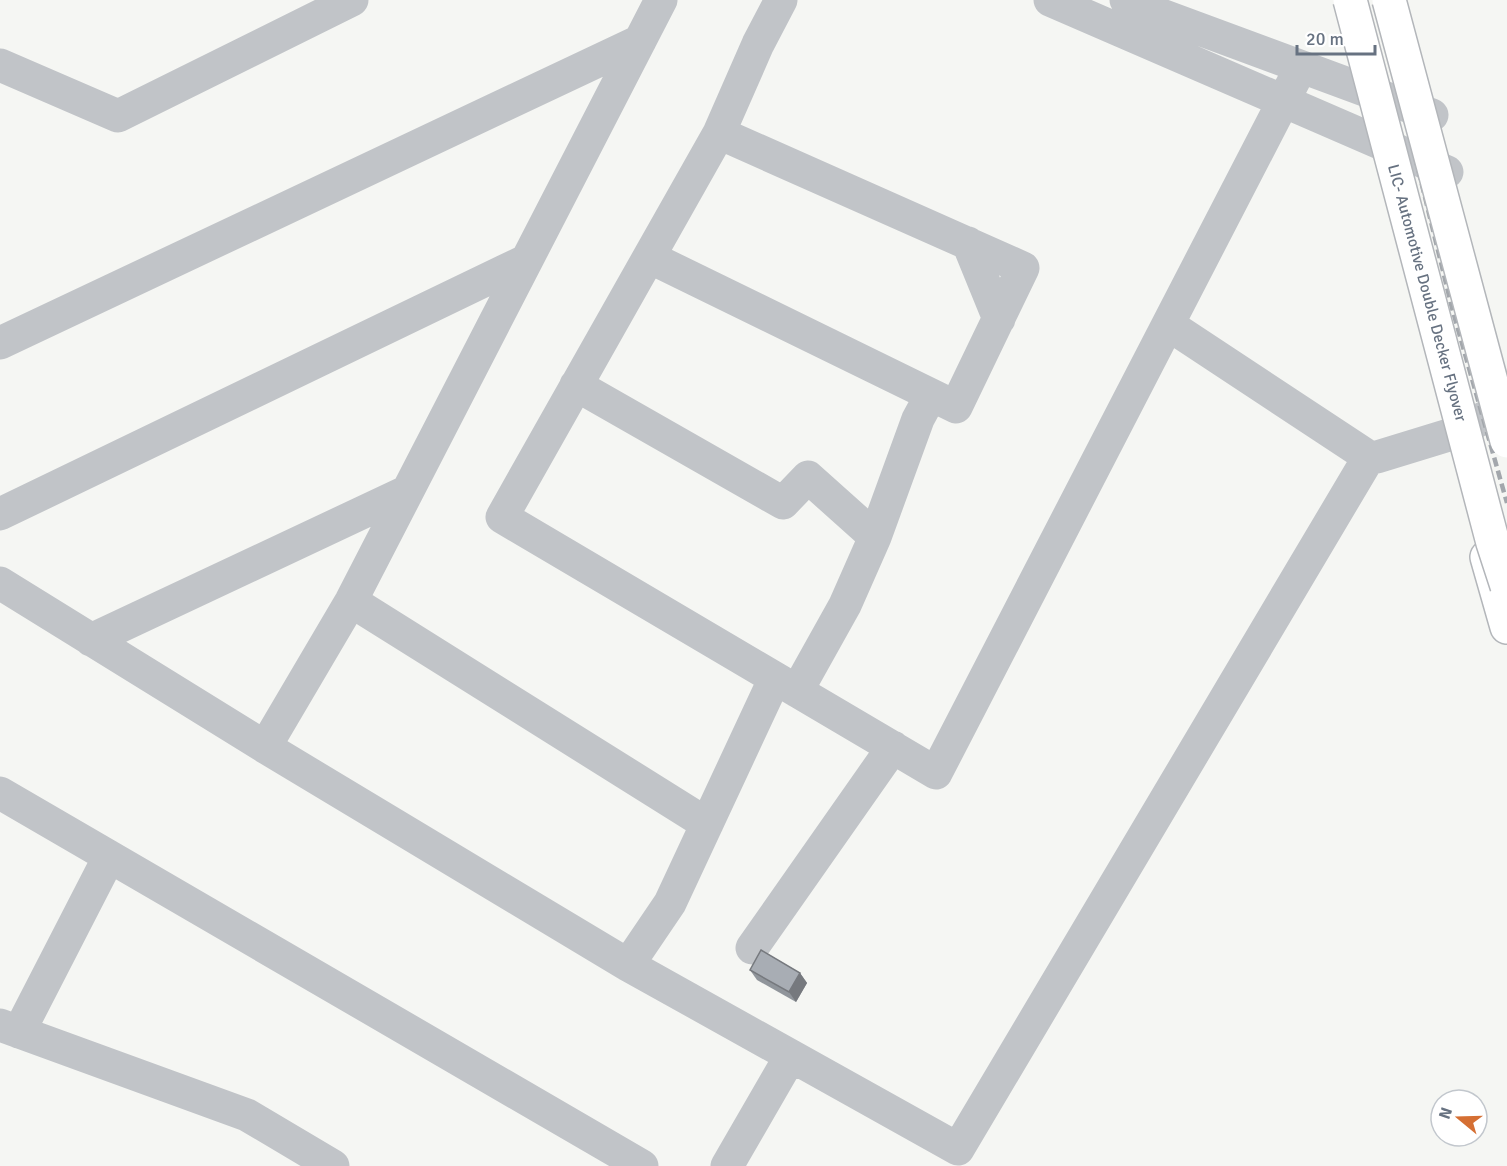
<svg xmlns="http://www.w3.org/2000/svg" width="1507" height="1166" font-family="Signika,sans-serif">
<rect width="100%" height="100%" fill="#f5f6f3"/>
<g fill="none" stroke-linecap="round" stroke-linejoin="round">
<g stroke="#b3b6ba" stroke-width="36">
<path id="major" d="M1487,557L1507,627"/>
</g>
<path stroke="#c1c4c8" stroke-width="33" d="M661,0L351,601L265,747L628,965L958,1149L1369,457
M1050,0L1447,172
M1126,0L1148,10L1432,115
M0,65L118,116L352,0
M719,133L758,44L781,0
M968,243L999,319
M649,257L956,407L1023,268L719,133L502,517L936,773L1301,67
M1169,325L1369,457H1377L1452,434L1507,406
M0,343L640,41
M576,385L783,503L808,477L875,537L845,605L797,691
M0,514L525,261
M875,537L918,419L931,395
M0,583L265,747
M351,601L707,824
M91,640L406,492
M0,793L642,1166
M752,948L893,747
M628,965L670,903L775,678
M0,1025L247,1115L333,1166
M19,1032L109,857
M727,1166L790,1057"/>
<use href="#major" stroke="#fff" stroke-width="33"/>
<path stroke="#a3a7ac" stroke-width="4.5" stroke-dasharray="9 4.5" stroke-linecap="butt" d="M1360,0L1437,312L1507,559
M1377,0L1452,308L1507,503"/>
<g stroke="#b3b6ba" stroke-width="36" stroke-linecap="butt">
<path id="major-bridge" d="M1350,0L1493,543L1507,586
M1389,0L1507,441"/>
</g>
<use href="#major-bridge" stroke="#fff" stroke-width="33"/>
</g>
<path fill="#90959b" d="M750,970L800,973L807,983L796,1002L757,980Z"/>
<path fill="#76797e" d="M800,973L807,983L796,1002L789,992Z"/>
<path fill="#a8adb4" stroke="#76797e" stroke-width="1.5" d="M761,950L800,973L789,992L750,970Z"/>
<g text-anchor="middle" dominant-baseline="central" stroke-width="6" stroke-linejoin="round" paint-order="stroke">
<g font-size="16" fill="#677281" stroke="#fff">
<text transform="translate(1427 293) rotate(75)">LIC- Automotive Double Decker Flyover</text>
</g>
</g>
<g transform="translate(1459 1118) rotate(289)"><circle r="28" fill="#ffffff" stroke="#c2c7cd" stroke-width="1.5"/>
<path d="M0-4.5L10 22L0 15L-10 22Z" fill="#d56f33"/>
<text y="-9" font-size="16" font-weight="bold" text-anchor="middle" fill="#677281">N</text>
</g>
<path d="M1297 45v9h78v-9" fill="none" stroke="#677281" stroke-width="3"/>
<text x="1306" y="45" font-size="18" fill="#677281" stroke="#ffffff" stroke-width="4.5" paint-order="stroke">20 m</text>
</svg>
